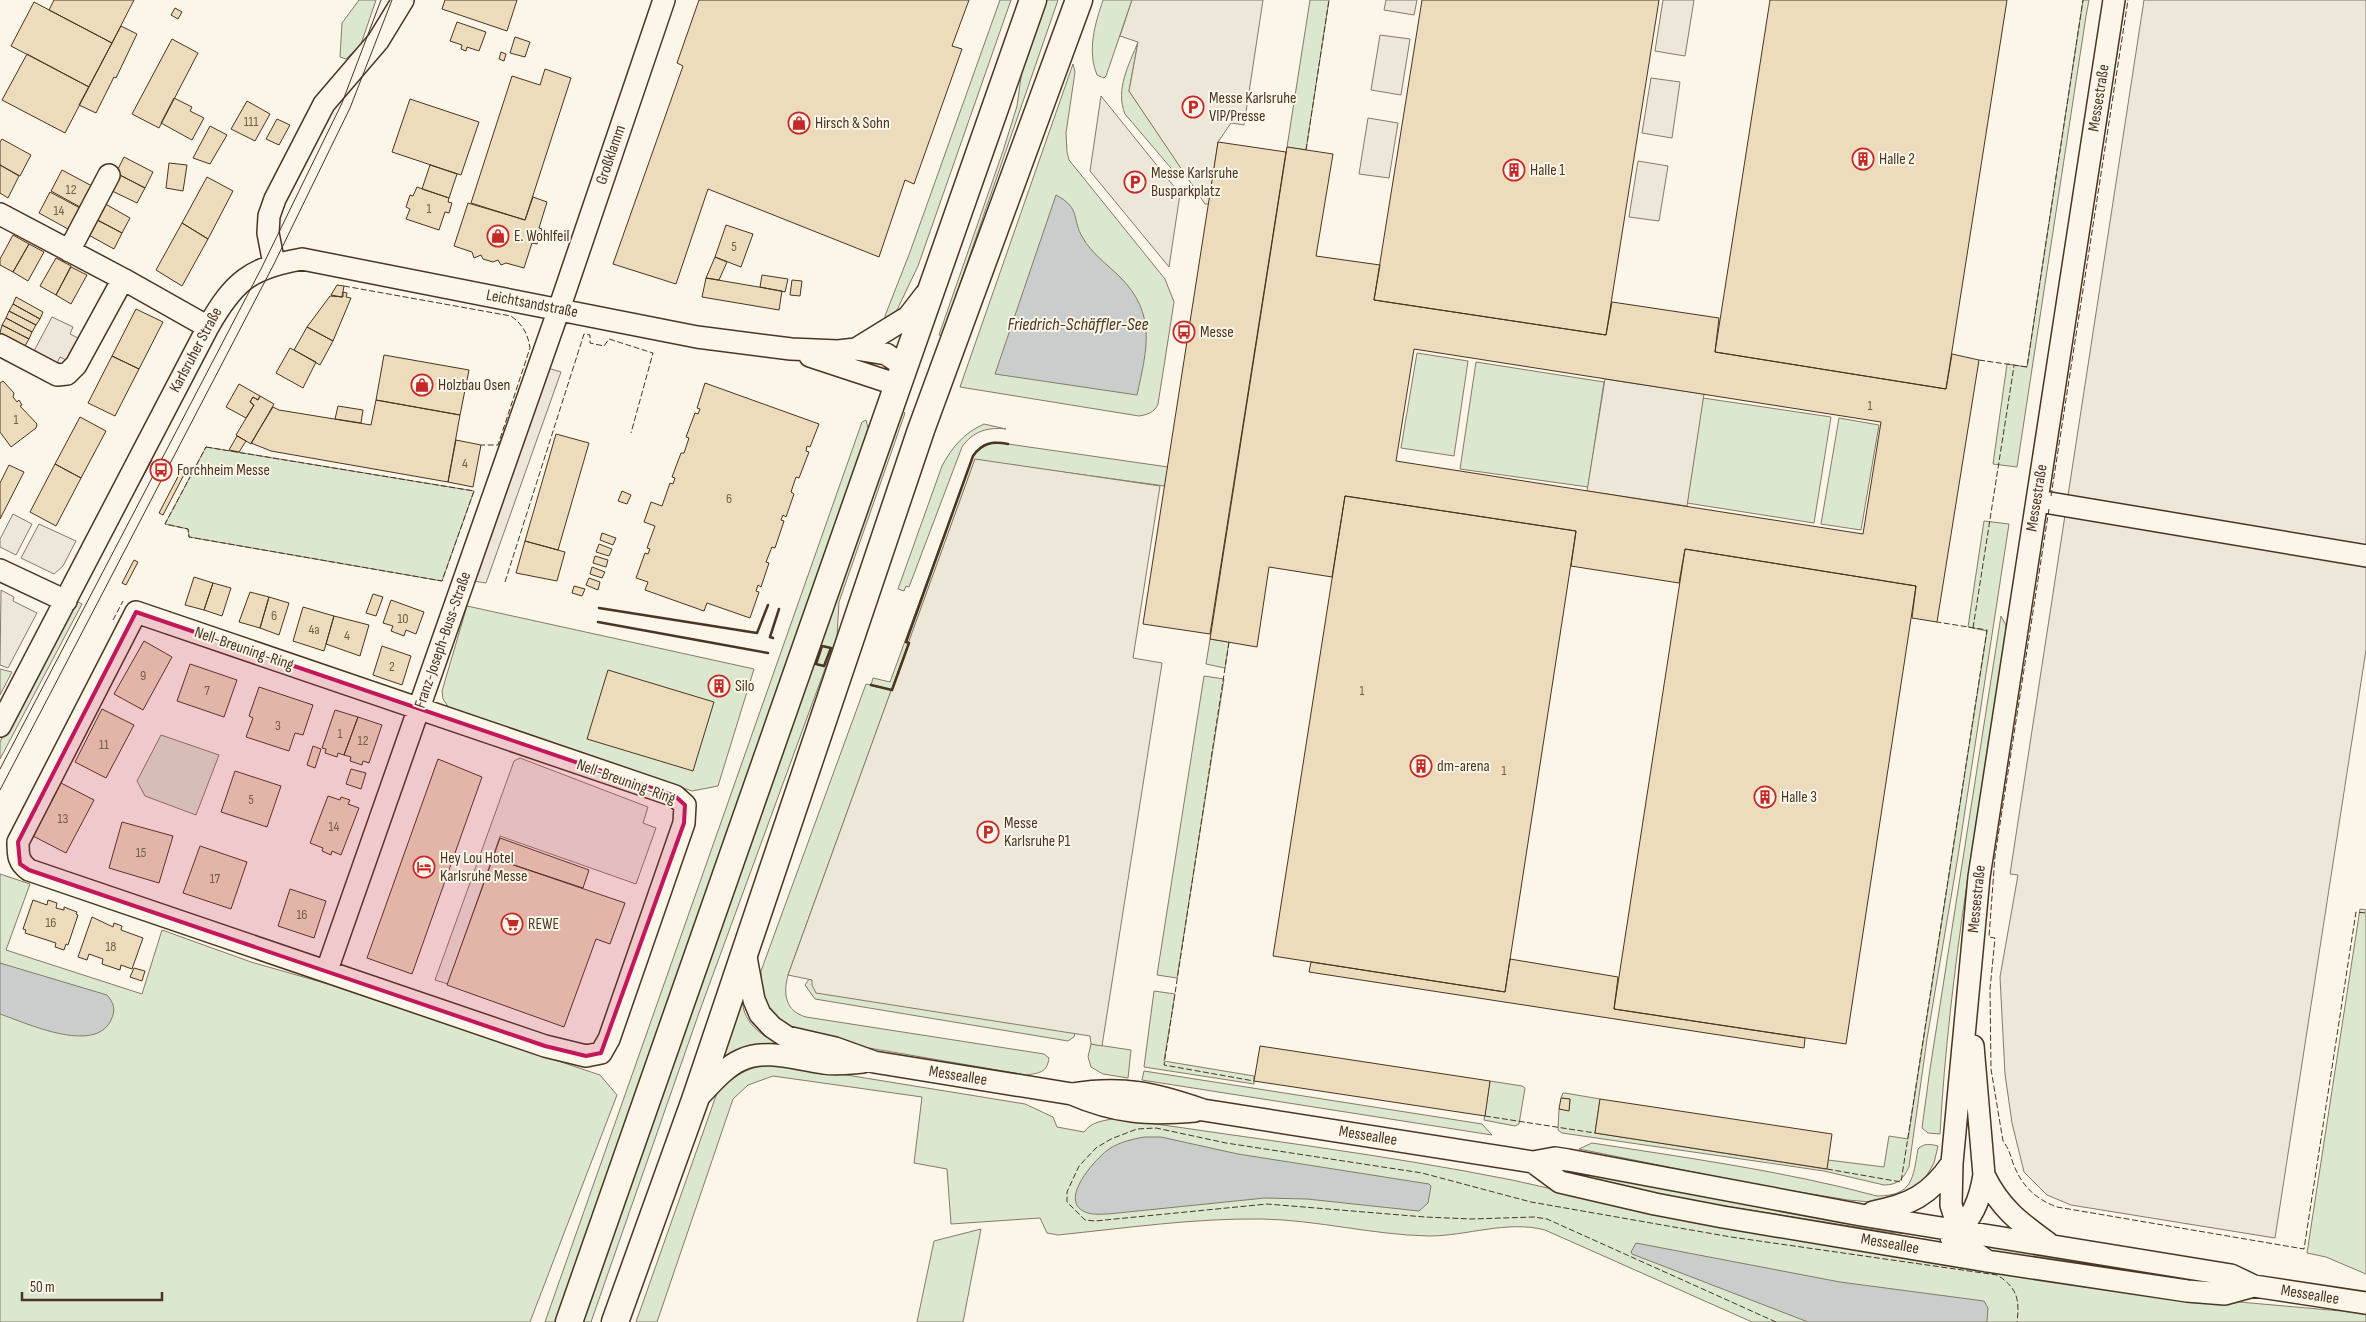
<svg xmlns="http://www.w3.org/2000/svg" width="2366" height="1322" font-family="'Sofia Sans Condensed',sans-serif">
<rect width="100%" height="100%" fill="#fbf6e9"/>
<path fill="#dce7d0" stroke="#887966" d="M359,0H376L361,44L346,59L340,57L342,23Z
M1000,0H1011L918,266L897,310L891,319L885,321V316L910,252Z
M1045,0H1058L942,336L939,335L1003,151L1017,106L1023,63Z
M1103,0H1132L1106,76L1104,78L1097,75C1087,50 1095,24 1103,0Z
M1310,0H1329L1306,150L1287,147Z
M2083,0H2089L2086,16L2017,467L1993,464L2007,364L2027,367Z
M1138,42L1129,91L1186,175L1176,174L1125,114C1115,89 1129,65 1138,42Z
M1073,64L1075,72L1066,133L1067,152L1069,160L1165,279L1174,302L1158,404C1155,412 1147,415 1139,416L960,387Z
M1417,353L1468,361L1454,456L1401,448Z
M1476,362L1604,382L1588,487L1460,469Z
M1703,398L1831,417L1814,523L1687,503Z
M902,410L905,413L839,602L837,636L700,1010L591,1322H581Z
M1839,418L1879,425L1861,530L1821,524Z
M866,420L869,431L556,1322H545L862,422Z
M984,424L1006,429C988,427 973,431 962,447L909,587L906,586L904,591L898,589L942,466C952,447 964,433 984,424Z
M994,442L1168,467L1165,486L975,460L788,975C783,994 785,1011 806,1017L1044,1054L1049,1058C1047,1073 1039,1073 1026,1075L805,1037C774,1020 760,1008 761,971L866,684L871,685L873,678L890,682L973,456L984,445Z
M206,447L474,491L442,581L189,537L188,529L165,524Z
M1984,521L2009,524L1958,856L1927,1039L1909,1167C1903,1179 1898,1185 1884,1185L1824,1171L1562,1133L1558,1130L1559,1109L1569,1110L1570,1099L1561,1098L1563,1093H1565L1600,1099L1595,1133L1826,1169L1828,1160L1884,1167L1889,1136L1908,1139L1987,631L1968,627Z
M74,600L82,604L0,759V742Z
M467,606L754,669L718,786L692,791L449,708L443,699L442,691Z
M2001,616L2006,625L2005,646C1979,808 1949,970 1940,1134L1928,1133L1922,1128L1930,1069Z
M1210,639L1229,642L1225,668L1206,664Z
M0,669L12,672L0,695Z
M1204,676L1224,679L1177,978L1157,975Z
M161,735L219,755L196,815L145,796L137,781Z
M0,874L30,884L6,950L142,994L162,930L251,962L328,984L600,1075L617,1095L530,1322H0Z
M2360,909L2366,910V1274L2326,1257L2307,1253Z
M809,979L1075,1033L1074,1037L1068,1041L815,999L805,985Z
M1154,991L1175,994L1164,1061L1254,1076V1084L1144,1067Z
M742,998C743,1026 765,1039 789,1046L717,1066Z
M1091,1044L1131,1050L1128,1078L1103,1074L1091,1067L1088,1057Z
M779,1064L1025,1104L1053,1117L1057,1127L1084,1132C1092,1121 1104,1121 1116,1118C1247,1138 1382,1154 1512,1180C1575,1193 1636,1211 1700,1224L2183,1297L2341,1311L2366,1315V1322H1752L1545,1230C1507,1220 1467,1236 1429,1236C1373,1235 1318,1220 1262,1219C1195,1218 1126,1228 1058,1235L1047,1233L1040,1218L951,1224L947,1169L914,1163L922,1097L773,1076L748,1085L733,1099L657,1322H636L717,1093C736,1073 752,1065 779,1064Z
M1144,1071L1482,1124L1492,1135L1142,1080Z
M1490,1081L1522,1086L1525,1088L1519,1124L1515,1126L1484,1120Z
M1592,1143C1688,1158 1784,1171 1877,1196C1913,1196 1913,1178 1918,1149C1924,1143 1930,1144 1938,1146L1934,1163L1921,1185L1881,1203L1848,1200L1763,1186L1579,1149Z
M1549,1166L1922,1235L1887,1232L1669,1197L1565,1175Z
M981,1229L963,1322H917L934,1241Z
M1977,1242L2211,1280L2090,1273L2004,1259Z"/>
<path fill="#ede7d9" stroke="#887966" d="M1132,0H1263L1244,125L1231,123L1218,142L1209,204H1205L1129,91L1138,42L1120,36Z
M1386,0H1417L1414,15L1384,10Z
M1663,0H1694L1685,56L1655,51Z
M2144,0H2366V650L2275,1238L2071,1205L2047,1195L2024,1172L2012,1123L2005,1074L2000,977L2018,875L2010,874Z
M1380,35L1410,39L1401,95L1371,90Z
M1651,78L1680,82L1672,138L1642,133Z
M1101,96L1180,194L1169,267L1090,171Z
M1368,118L1398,123L1389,178L1359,174Z
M1638,161L1668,166L1659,221L1629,217Z
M52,317L73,327L70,334L88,343L76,365L60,357L57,363L34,351Z
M548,368L561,372L486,583L473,581Z
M1605,379L1704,394L1687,506L1587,491Z
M975,459L1160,486L1133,658L1162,663L1102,1046L1091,1044L1090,1036L816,993L812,985V980L788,975Z
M13,514L32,524L16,555L0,547V539Z
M39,524L76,541L63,566L54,574L21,558Z
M1,590L14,597L13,601L37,613L8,668L0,665Z
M520,758L648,807L643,823L656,828L636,884L500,836L448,984L435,980L514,761Z"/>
<path fill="#c9cecd" stroke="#887966" d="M1056,195C1082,209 1071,219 1083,238C1091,253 1108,265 1120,277C1157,314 1147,349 1137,395L995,374Z
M0,963L107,995C114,1003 116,1010 111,1020C95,1055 26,1023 0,1014Z
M1145,1137H1161L1238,1154L1429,1184L1431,1186L1428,1203L1419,1211L1307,1199L1265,1198L1108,1214C1102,1214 1094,1215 1088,1213C1055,1203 1095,1159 1109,1149C1120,1142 1132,1139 1145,1137Z
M1636,1243L1840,1282L1984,1301L1988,1308L1987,1322H1808L1632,1254L1631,1252Z"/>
<path fill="#ecdcbc" stroke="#4a3520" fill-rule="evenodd" d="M54,0H134L112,43L49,10Z
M445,0H517L507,31L442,9Z
M699,0H969L952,46L962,49L914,184L905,180L879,257L708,189L676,284L613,264L683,66L677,63Z
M1422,0H1659L1606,335L1374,300Z
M1770,0H2007L1946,389L1715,352Z
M34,2L112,43L89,87L11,46Z
M175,8L182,12L178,19L171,15Z
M457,22L486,32L479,51L467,47L466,51L461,49L462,45L450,41Z
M121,26L137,34L116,78L114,77L96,113L79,105Z
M515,37L530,42L525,57L510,53Z
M172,39L198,53L159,128L132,114Z
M501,52L506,54L504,61L499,59Z
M27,54L89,87L65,133L2,100Z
M545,69L571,78L525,220L471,203L512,76L540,85Z
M174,98L192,107L190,111L204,118L192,140L161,123Z
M410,99L479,122L461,175L392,152Z
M247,101L270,114L255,141L231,129Z
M277,119L290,125L279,145L266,139Z
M210,126L227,135L210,164L193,158Z
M2,139L31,155L20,176L0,165V142Z
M1218,142L1286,152L1210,634L1143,624Z
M1287,147L1333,154L1316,256L1380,265L1374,300L1606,335L1612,302L1719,318L1715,352L1946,389L1952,354L1979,360L1937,622L1912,618L1916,586L1685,549L1679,583L1571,566L1576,531L1345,496L1332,577L1269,567L1257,647L1210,639ZM1414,349L1881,422L1863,534L1396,461Z
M124,157L153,172L145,188L116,173Z
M169,163L187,165L183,191L166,188Z
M0,165L19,176L8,198L0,193Z
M430,165L457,174L449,198L422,189Z
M62,170L92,186L80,207L51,191Z
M116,173L145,188L137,203L108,189Z
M207,177L233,191L208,239L182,223Z
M417,187L449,198L448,202L452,203L449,213L445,212L439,230L406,219L410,209L406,207L410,195L413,196Z
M50,192L80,208L68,229L39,213Z
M533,197L547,202L539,228L542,229L537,244L532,243L524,268L506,263L501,265L498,260L493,262L483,259L481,255L474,258L472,252L454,246L468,203L525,220Z
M102,202L130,218L122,233L94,218Z
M93,218L122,233L114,249L85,233Z
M182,223L208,239L182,286L156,270Z
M726,225L753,234L741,267L715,257Z
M13,235L29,244L13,272L0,265V259Z
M29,244L44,252L28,281L13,272Z
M715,257L727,262L719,280L706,278Z
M56,258L71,266L56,295L40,286Z
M71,267L87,275L71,304L56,295Z
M762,275L788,279L785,292L760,287Z
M706,278L782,291L779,310L702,297Z
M792,280L802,281L800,296L790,295Z
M337,285L344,286L342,297L331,295Z
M343,292L347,293L346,297L351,298L333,341L307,327L330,296L343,297Z
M16,297L43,312L40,319L13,304Z
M13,304L40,319L36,325L9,311Z
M136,309L163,322L139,369L112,356Z
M9,311L36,325L32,332L6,318Z
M6,318L32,332L29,339L2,325Z
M2,325L29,339L25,346L0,333Z
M307,327L333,341L320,365L294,350Z
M290,348L316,362L303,388L276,373Z
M384,355L469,370L460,415L376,400Z
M112,356L139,369L115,416L88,403Z
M3,381L14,393L13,397L17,402L19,400L22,405L20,406L37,424L36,428L11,447L0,432V383Z
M705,383L819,424L810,447L807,446L806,451L809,452L799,478L796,477L791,492L794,494L786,517L783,515L781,520L784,521L775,548L772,547L766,562L769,563L761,587L758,585L756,591L759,592L750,618L707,603L704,611L645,590L648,582L636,578L645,553L648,554L650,549L647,548L655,526L644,522L651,502L662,506L670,483L673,484L675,478L672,477L681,453H684L689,438L686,437L695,413L698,414L700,409L697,408Z
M239,384L260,396L258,400L253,397L250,402L254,405L246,418L226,407Z
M260,396L274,404L251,444L236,435L254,405L250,402L253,397L258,400Z
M376,400L460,415L448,482L271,451L251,443L273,407L279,410L371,425Z
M338,406L363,410L361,423L335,419Z
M80,417L106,431L81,478L55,464Z
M556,434L589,443L558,550L525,541Z
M237,436L246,441L239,452L229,450Z
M456,440L481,445L473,487L448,482Z
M149,458L152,460L140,482L137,481Z
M55,464L81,478L56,526L30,512Z
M9,465L24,472L0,519V483Z
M183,467L187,469L163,515L159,513Z
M622,491L631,495L627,504L618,501Z
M1345,496L1576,531L1505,992L1273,956Z
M602,533L616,538L613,545L600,540Z
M525,541L565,552L557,581L516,573Z
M599,544L612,549L609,556L596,552Z
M1685,549L1916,586L1846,1044L1614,1009Z
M595,556L608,560L606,567L593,563Z
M134,560L138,562L126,585L122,583Z
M592,567L605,572L602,578L590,574Z
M194,577L213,583L204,610L185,605Z
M589,578L600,582L598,590L586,585Z
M213,583L231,588L222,616L204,610Z
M574,586L585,589L582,596L572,593Z
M250,592L269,597L260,628L239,622Z
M373,594L383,597L376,616L366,613Z
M269,597L289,603L279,635L260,628Z
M391,600L424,612L416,634L406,630L404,636L391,631L393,626L383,623Z
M303,607L334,616L324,651L293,641Z
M334,616L369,625L360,656L326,644Z
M144,641L172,657L143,710L114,694Z
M382,646L411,656L402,685L373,675Z
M190,664L237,680L224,717L177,701Z
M608,670L714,702L693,771L587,739Z
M712 686a7 7 0 1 1 14 0a7 7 0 1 1-14 0Z
M259,687L313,705L303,735L295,733L289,751L246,737L253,718L249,716Z
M102,709L134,725L106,778L75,762Z
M335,710L358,717L344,755L338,753L337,757L325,753L326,749L322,748Z
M358,717L382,725L369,763L363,761L362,765L350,761L351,757L344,755Z
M313,746L321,749L315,768L307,765Z
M438,759L482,777L412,974L367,958Z
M351,769L366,773L361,789L346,784Z
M235,771L281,786L267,827L221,812Z
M61,783L94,800L66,853L33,836Z
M328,796L340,800L341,797L350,800L348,804L359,808L341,855L332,851L331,855L322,851L323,848L310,843Z
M122,822L173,836L159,883L109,868Z
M500,838L589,870L583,888L493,858Z
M200,846L247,862L231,909L183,893Z
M493,858L625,903L610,944L596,939L564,1027L447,985Z
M290,889L326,901L314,938L278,926Z
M33,900L47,905L48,900L57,903L56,908L64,910V907L77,912L76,914L78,915L68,945L66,944L64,950L55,947L56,943L25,933L26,930L23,929Z
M92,917L113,927L114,923L122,926L121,930L143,938L132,969L121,965L120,970L102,964L103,959L89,954L87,960L78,957Z
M1510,959L1618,977L1614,1009L1805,1038L1804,1048L1309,972L1311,962L1505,992Z
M134,968L145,971L142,981L130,977Z
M1260,1046L1490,1081L1485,1116L1254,1081Z
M1561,1098L1570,1099L1569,1111L1559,1109Z
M1600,1099L1832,1134L1827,1169L1595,1133Z"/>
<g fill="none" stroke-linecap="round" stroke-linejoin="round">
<g stroke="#4a3520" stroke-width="24">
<path id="minor" d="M0,214L123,279
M69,251L109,175
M274,264L268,233L269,216L275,199L324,104L378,41L403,0
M0,345L57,375L67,374L76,365L123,279L208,327
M856,349L908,317L925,295
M810,356L898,385
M2050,503L2366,556
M0,570L66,601
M136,612L675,796L685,805L684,823L609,1039L601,1053L586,1056L545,1046L29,870C18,862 18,855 18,842Z
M0,726L208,327C234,281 250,268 302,259L697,337L791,349L838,351L856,349L886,354L904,366
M745,952L754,1000L760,1014L772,1027L787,1037L835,1048L874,1062L1072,1094C1116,1113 1148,1115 1195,1111
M327,970L559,309L664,0
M1072,1094C1123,1086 1154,1093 1203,1110L1533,1162L1555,1158L1568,1160L1861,1215L2231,1275L2254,1286L2366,1303
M695,1100C709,1087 723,1068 741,1060C767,1048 797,1060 824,1063C837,1065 850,1063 863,1062
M1533,1162L1560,1182L1655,1204L1723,1217L1987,1261L2187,1291L2225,1294L2254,1286
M1984,1175C2000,1208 2019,1222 2048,1243
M1873,1212C1910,1205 1930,1195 1952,1163
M1951,1237C1972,1221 1980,1200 1984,1175L1973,1046
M1987,1261L1974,1252L1959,1230L1951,1205L1952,1163L1979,877L2114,0"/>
</g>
<g stroke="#4a3520" stroke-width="29">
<path id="major" d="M569,1322L1033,0
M615,1322L695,1100L921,430L1079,0"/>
</g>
<use href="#minor" stroke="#fbf6e9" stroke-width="21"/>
<use href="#major" stroke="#fbf6e9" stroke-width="26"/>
<path stroke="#4a3520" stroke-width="1" d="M0,769L261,269L342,103L381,0
M0,790L274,264L350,108L392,0"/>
<path stroke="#4a3520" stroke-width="1" stroke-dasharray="6 2.5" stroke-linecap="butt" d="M1306,150L1329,0
M344,286L511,316C523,325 528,334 530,348L498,445H481
M1979,360L2027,367L2083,0
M206,447L474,491L442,581L189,537L188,529L165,524Z
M2051,496L2128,0
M2049,509L1995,856L1989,937L1995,938L1990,989L1991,1069L2003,1141C2009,1149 2010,1154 2013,1163C2021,1185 2035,1199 2057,1207L2304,1249L2356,912L2366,913
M505,582L584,334L590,335V343L604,346L609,339L653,353L631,433
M113,620L123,601
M1973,628L2014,366
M1229,642L1164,1065L1254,1081
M1485,1116L1595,1133
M1827,1169L1901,1182L1987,630L1937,622
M1776,1322L1547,1219L1534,1217L1471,1219L1425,1217L1267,1204L1095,1221L1085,1220L1067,1202V1192L1079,1166L1096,1148L1111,1139L1137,1129L1156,1128L1226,1143L1422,1173L1531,1202L1731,1237L1997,1275C2017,1287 2020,1300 2017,1322"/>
<path stroke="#4a3520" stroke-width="2.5" d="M599,608L757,633L768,605
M598,622L768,653
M773,638L770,637L779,609
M822,646L831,648L824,666L816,664Z
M871,685L892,690L909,643L906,642L973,456C982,443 992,441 1008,444"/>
</g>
<path fill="#c2185b" fill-opacity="0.2" stroke="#c2185b" stroke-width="4" stroke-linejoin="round" d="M136,612L675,796L685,805L684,823L601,1053L586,1056L545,1046L29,870L20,864L18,842Z"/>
<defs>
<g id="parking-ring" transform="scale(1.125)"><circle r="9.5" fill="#fbf6e9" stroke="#c62828" stroke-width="1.5"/><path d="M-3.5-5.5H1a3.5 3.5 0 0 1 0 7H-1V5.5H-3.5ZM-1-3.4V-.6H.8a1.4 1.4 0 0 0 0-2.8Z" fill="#c62828"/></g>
<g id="shop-ring" transform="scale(1.125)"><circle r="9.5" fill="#fbf6e9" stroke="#c62828" stroke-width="1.5"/><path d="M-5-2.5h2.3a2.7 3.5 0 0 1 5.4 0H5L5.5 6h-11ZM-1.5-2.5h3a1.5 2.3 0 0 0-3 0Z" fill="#c62828"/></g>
<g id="building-ring" transform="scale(1.125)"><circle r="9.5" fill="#fbf6e9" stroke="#c62828" stroke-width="1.5"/><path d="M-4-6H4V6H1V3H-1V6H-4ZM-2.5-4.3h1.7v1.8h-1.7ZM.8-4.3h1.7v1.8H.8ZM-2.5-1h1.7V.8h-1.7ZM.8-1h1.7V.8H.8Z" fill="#c62828"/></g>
<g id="bus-ring" transform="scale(1.125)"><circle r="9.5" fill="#fbf6e9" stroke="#c62828" stroke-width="1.5"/><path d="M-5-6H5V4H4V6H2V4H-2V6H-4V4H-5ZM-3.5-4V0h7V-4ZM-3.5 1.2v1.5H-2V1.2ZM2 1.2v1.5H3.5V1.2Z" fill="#c62828"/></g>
<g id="hotel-ring" transform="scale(1.125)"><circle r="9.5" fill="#fbf6e9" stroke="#c62828" stroke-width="1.5"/><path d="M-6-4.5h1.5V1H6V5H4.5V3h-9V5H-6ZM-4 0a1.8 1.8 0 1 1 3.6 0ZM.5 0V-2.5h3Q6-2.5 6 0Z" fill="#c62828"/></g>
<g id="supermarket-ring" transform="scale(1.125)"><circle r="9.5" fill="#fbf6e9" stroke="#c62828" stroke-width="1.5"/><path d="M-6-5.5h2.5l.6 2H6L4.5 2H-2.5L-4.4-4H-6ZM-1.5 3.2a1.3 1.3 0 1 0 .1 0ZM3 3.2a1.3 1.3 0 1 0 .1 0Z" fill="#c62828"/></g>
</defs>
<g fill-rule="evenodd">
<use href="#parking-ring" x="1193" y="107"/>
<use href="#shop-ring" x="799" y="123"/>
<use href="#building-ring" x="1863" y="159"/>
<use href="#building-ring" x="1514" y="170"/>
<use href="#parking-ring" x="1135" y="182"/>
<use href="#shop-ring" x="498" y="236"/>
<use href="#bus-ring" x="1184" y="332"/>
<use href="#shop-ring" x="422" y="385"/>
<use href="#bus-ring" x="161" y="470"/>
<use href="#building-ring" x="719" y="686"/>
<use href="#building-ring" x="1421" y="766"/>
<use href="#building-ring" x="1765" y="797"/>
<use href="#parking-ring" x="988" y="832"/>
<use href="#hotel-ring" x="424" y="867"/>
<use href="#supermarket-ring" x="512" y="924"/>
</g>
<g text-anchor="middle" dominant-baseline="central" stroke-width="4" stroke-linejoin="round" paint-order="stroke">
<g font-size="14" fill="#725f47">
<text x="251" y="121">111</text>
<text x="71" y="189">12</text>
<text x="429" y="208">1</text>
<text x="59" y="210">14</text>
<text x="734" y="246">5</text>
<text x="1870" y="405">1</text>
<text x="16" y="419">1</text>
<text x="465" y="463">4</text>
<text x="729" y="498">6</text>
<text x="274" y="615">6</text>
<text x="403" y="618">10</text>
<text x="314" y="629">4a</text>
<text x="347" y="635">4</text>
<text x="392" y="666">2</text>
<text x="143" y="675">9</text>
<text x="207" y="690">7</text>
<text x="1362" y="690">1</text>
<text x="278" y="725">3</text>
<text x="340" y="733">1</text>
<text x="363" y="740">12</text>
<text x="104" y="744">11</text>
<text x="1504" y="770">1</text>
<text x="251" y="799">5</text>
<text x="63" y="818">13</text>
<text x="334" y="826">14</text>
<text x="141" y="852">15</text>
<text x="215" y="878">17</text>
<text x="302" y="914">16</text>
<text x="51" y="922">16</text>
<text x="111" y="946">18</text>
</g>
<g font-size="16" fill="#4a3520" stroke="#fbf6e9" text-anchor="start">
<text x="1209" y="98">Messe Karlsruhe<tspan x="1209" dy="18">VIP/Presse</tspan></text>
<text x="815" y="123">Hirsch &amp; Sohn</text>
<text x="1879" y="159">Halle 2</text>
<text x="1530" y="170">Halle 1</text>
<text x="1151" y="173">Messe Karlsruhe<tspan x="1151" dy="18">Busparkplatz</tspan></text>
<text x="514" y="236">E. Wohlfeil</text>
<text x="1200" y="332">Messe</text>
<text x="438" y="385">Holzbau Osen</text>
<text x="177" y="470">Forchheim Messe</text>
<text x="735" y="686">Silo</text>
<text x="1437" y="766">dm-arena</text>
<text x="1781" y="797">Halle 3</text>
<text x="1004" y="823">Messe<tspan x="1004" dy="18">Karlsruhe P1</tspan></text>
<text x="440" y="858">Hey Lou Hotel<tspan x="440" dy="18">Karlsruhe Messe</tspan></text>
<text x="528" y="924">REWE</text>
</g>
<g font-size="16" fill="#4a3520" stroke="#fbf6e9">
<text transform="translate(2099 98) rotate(-81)">Messestraße</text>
<text transform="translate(611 155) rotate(-71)">Großklamm</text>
<text transform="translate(532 304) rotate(11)">Leichtsandstraße</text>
<text transform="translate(196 350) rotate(-62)">Karlsruher Straße</text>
<text transform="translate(2037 498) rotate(-81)">Messestraße</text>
<text transform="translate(443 640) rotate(-71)">Franz-Joseph-Buss-Straße</text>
<text transform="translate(244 649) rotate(19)">Nell-Breuning-Ring</text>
<text transform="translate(626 782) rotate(20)">Nell-Breuning-Ring</text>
<text transform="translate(1977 899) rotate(-84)">Messestraße</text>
<text transform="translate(958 1076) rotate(9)">Messeallee</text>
<text transform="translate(1368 1136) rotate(9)">Messeallee</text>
<text transform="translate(1890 1244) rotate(10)">Messeallee</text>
<text transform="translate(2310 1295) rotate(9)">Messeallee</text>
</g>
<g font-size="18" font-style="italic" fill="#4a3520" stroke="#fbf6e9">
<text x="1078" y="324">Friedrich-Schäffler-See</text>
</g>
</g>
<path d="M22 1292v8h140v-8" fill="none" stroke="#4a3520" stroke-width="2.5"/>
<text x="30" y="1292" font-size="15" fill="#4a3520" stroke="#fbf6e9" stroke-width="4" paint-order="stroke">50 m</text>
</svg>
